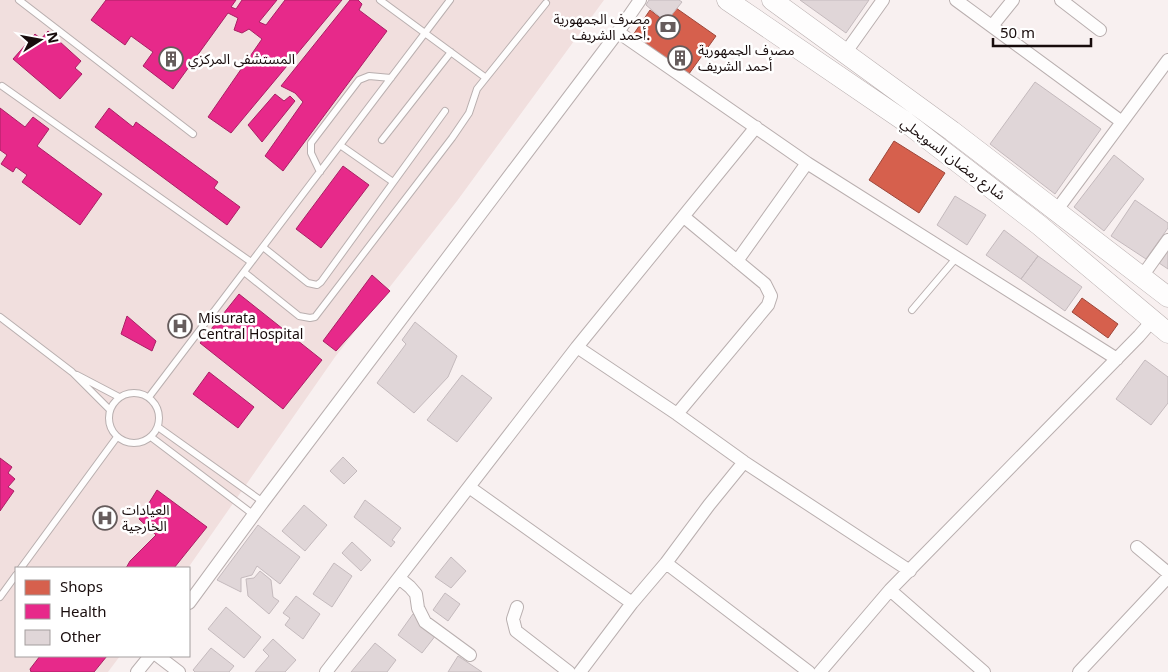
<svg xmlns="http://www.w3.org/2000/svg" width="1168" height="672" font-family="Georgia,'Noto Sans Arabic',serif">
<rect width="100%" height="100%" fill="#f8f0f0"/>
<path fill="#f1dfde" d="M0,0H604L457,201L335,357L188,568H16V656H120L108,672H0Z"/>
<path fill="#d6604d" stroke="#9d473a" d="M676,8L716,36L686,78L631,38L650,10L666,22Z
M894,141L945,173L919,213L869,180Z
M1082,298L1118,324L1108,338L1072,312Z"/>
<path fill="#e7298a" stroke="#a92064" d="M106,0H236L231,7L236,9L242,0H277L259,22L266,25L285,0H342L231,133L208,117L262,39L249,29L242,33L234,30L238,18L228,13L173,89L143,66L153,52L131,36L125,45L91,20Z
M350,0H358L362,4L359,10L387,31L283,171L265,156L303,102L295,93L281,86Z
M48,31L81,61L75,68L82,74L60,99L13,59L35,34L41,39Z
M275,94L284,101L290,96L295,101L262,142L248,125Z
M0,108L25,127L33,117L49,129L37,146L102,194L80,225L22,182L27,175L16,167L13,172L1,164L7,155L0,150Z
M109,108L133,127L136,122L218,182L214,188L240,207L227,225L95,127Z
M343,166L369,185L321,248L296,229Z
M372,275L390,291L336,351L323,341Z
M239,294L322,360L283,409L200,343Z
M127,316L156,341L152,351L121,334Z
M209,372L254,407L238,428L193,394Z
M0,458L12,467L8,473L15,479L8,487L14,491L0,511Z
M157,490L207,527L174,568H126L130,561L156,535L139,519Z
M40,656H107L94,672H31L30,669Z"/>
<path fill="#e0d6d8" stroke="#c4babd" d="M649,0H679L682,2L666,22L646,5Z
M800,0H869L846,33Z
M1035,82L1101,129L1055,194L990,144Z
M1114,155L1144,179L1104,231L1074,207Z
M955,196L986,215L967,245L937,225Z
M1135,200L1168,223V228L1146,259L1111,236Z
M1004,230L1038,256L1021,279L986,255Z
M1168,250V269L1159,263Z
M1038,256L1082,287L1065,311L1021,279Z
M415,322L457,356L448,377L414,413L377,383L406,344L402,340Z
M1145,360L1168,377V403L1151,425L1116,399Z
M462,375L492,398L457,442L427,420Z
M343,457L357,471L344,484L330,471Z
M365,500L401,528L392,540L395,542L391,547L354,517Z
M304,505L327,525L305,551L282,531Z
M258,525L300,557L280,584L257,566L252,575L241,578V592L217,580Z
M352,542L371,560L361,571L342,553Z
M451,557L466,571L451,588L435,577Z
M334,563L352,576L332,607L313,594Z
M260,571L271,580L273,597L279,601L269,614L248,596L246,579L254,578Z
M445,593L460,604L448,621L433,610Z
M296,596L320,614L303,639L285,625L290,618L283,613Z
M226,607L261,637L244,658L208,629Z
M413,614L423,622L436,635L422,653L398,635Z
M273,639L296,660L285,672H255L269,656L263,650Z
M375,643L396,660L387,672H351Z
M211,648L234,666L229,672H195L193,670Z
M458,656L482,672H448Z"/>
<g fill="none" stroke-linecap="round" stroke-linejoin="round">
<g stroke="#b9afaf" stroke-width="8">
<path id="lane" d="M19,0L193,134
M380,0L486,78
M2,86L251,262
M382,140L451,52
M340,145L393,182
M320,172L311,153V143L359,80L369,76L391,78
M263,247L308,283L317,285L321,282L445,111
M244,272L299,316L310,318L315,317L452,138L469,113L477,89L546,3
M912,310L957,257
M0,317L72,372L110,410
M77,375L119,397
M109 418a25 25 0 1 1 50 0a25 25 0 1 1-50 0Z
M149,397L450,0
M158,427L263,502
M151,437L254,515
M21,568L117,437
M0,597L16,575"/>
</g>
<g stroke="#b9afaf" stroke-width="14">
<path id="street" d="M956,0L1122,122
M1061,0L1100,30
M992,26L1013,0
M618,32L807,163L1117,359
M846,52L883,0
M1056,211L1168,60
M737,261L807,163
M1140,275L1148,268L1168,240
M577,347L677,414L744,462L910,571
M677,414L768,305L771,296L765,284L684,217
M469,487L632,603
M1137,547L1168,573
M666,563L809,672
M399,578L410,587L416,594L418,608L425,622L470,655
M890,590L984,672
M189,603L263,502L618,32L640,0
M517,607L513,619L516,631L569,672
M158,656L179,672
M137,672L150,656
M326,672L577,347L756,127
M580,672L632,603L666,563L709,505L744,462
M820,672L890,590L1139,336L1152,321
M1079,672L1168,577"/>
</g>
<g stroke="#b9afaf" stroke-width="21">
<path id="primary" d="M727,0L903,120L1039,225L1168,333
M772,0L952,131L1168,297"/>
</g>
<use href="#lane" stroke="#fefdfd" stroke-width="6"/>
<use href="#street" stroke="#fefdfd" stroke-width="12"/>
<use href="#primary" stroke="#fefdfd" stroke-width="20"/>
</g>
<defs>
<g id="bank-ring" transform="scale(1.25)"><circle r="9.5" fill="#fff" stroke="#665c5c" stroke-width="1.5"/><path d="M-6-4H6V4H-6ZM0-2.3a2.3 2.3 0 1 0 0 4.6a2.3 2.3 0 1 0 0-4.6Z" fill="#665c5c"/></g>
<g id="building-ring" transform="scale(1.25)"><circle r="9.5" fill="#fff" stroke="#665c5c" stroke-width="1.5"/><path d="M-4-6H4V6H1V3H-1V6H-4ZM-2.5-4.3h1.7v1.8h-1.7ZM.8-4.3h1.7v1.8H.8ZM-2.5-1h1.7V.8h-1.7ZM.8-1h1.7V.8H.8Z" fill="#665c5c"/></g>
<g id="hospital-ring" transform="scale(1.25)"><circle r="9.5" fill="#fff" stroke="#665c5c" stroke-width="1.5"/><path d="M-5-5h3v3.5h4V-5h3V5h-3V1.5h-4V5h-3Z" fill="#665c5c"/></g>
</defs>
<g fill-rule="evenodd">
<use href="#bank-ring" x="668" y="27"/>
<use href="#building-ring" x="680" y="58"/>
<use href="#building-ring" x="171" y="59"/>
<use href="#hospital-ring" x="180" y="326"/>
<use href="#hospital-ring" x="105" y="518"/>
</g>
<g text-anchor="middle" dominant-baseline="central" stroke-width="5" stroke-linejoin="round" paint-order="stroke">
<g font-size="14" fill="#180c0c" stroke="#fff" text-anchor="start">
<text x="650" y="19" text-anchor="end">مصرف الجمهورية<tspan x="650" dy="16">أحمد الشريف.</tspan></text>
<text x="698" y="50">مصرف الجمهورية<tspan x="698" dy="16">أحمد الشريف</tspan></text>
<text x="188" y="59">المستشفى المركزي</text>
<text x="198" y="318">Misurata<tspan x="198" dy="16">Central Hospital</tspan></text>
<text x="122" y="510">العيادات<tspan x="122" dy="16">الخارجية</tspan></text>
</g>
<g font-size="14" fill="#180c0c" stroke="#fff">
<text transform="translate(953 159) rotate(37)">شارع رمضان السويحلي</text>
</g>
</g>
<rect x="15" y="567" width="175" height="90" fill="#ffffff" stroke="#a39e9e"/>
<rect x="25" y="580" width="25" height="15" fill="#d6604d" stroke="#a39e9e"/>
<text x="60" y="592" font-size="15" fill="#180c0c">Shops</text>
<rect x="25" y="604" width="25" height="15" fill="#e7298a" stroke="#a39e9e"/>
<text x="60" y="617" font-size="15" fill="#180c0c">Health</text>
<rect x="25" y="630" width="25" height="15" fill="#e0d6d8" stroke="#a39e9e"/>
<text x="60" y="642" font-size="15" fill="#180c0c">Other</text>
<g transform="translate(40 40) rotate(79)" stroke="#ffffff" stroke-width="4" paint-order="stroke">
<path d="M0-4L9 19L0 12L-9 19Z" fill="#180c0c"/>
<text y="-8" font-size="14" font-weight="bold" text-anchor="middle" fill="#180c0c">N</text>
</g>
<path d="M993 38v8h98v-8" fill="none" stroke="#180c0c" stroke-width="2.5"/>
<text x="1000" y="38" font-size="15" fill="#180c0c" stroke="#ffffff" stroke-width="4" paint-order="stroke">50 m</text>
</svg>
